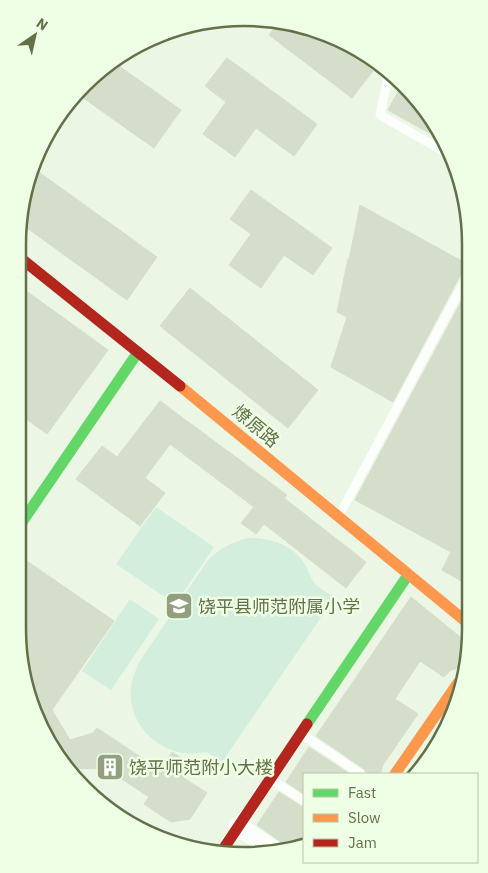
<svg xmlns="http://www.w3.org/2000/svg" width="488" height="873" font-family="'IBM Plex Sans','Noto Sans SC',sans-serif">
<rect width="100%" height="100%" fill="#ebf6e5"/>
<path fill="#d3eedd" d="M156,507L214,547L175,604L116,564Z
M249,538C270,538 291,544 304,563C308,569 311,579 315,584C320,589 328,593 335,597L222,762L207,752C199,753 191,754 184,753C152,749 127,719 131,687C132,679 135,672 138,664L208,560C220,548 232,542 249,538Z
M130,599L159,619L111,690L82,671Z"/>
<path fill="#d5decb" stroke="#d4dec8" d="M279,21L330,39L373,71L352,98L269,35Z
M227,58L317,124L294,156L256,128L235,157L203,134L226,102L205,86Z
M112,61L181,110L154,148L79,95L106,64Z
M400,88L432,118L440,139L388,110Z
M36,170L157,257L127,300L20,223Z
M251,190L332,248L313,275L284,255L261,288L229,265L251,234L230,219Z
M360,205L469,265V267L463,270L393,402L331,367L347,317L337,312L348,259L349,260Z
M18,285L108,350L47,434L18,413Z
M469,287L470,502V586L442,570L451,552L355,500Z
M190,288L318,390L288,428L160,326Z
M160,401L287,495L284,498L366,562L346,588L264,524L256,534L241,523L254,507L170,444L145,478L165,493L140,526L76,479L102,446L117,457Z
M24,559L114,621L52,710L70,740L93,733L97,728L160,770L172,752L192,765L184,778L207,793L190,819L171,822L144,804L149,797L107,769L67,768L63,764L29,702L18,629V568Z
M411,597L470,645L466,656L458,668L451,670L444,677L420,661L395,699L418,714L383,765L380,774H367L364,769L316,736Z
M309,747L350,774H304V794L286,782Z
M279,792L301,806L304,807V844L286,849L285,846L281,842L257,825Z"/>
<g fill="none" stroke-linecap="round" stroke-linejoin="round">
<path stroke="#fcfefb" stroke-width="9" d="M388,77L380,115L445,152
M340,514L469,273
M303,735L361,774
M272,780L304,801"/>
<path stroke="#fcfefb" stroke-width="19" d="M238,826L275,851"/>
<path stroke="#63d668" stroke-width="11" d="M18,528L138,352
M307,724L408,575"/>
<path stroke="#ff974d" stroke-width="11" d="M180,386L470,625
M395,774L458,683"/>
<path stroke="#b3261e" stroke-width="11" d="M18,256L180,386
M222,851L307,724"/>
</g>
<defs>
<g id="school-square" transform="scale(1.4375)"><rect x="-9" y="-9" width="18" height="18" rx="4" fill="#93a07f" stroke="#efffe5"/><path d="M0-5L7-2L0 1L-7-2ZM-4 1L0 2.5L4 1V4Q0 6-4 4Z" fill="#fff"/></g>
<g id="building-square" transform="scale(1.4375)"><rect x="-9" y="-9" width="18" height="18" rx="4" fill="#93a07f" stroke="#efffe5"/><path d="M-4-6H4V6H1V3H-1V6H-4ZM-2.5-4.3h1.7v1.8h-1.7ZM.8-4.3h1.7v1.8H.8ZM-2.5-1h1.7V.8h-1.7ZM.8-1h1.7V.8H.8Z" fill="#fff"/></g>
</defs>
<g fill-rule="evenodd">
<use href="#school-square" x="179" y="606"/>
<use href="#building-square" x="110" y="767"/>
</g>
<g text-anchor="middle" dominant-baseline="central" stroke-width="5" stroke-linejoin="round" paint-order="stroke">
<g font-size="18" fill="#637148" stroke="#efffe5">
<text transform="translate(256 426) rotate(40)">燎原路</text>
</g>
<g font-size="18" fill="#637148" stroke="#efffe5" text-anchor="start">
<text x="198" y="606">饶平县师范附属小学</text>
<text x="129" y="767">饶平师范附小大楼</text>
</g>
</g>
<path d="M0 0H488V873H0ZM244 26H244A218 218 0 0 1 462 244V629A218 218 0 0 1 244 847H244A218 218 0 0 1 26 629V244A218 218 0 0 1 244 26Z" fill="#efffe5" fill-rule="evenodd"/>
<path fill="none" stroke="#637148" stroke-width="2.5" d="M244 26H244A218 218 0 0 1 462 244V629A218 218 0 0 1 244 847H244A218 218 0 0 1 26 629V244A218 218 0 0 1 244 26Z"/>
<rect x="303" y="773" width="175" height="90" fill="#efffe5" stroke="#b7c6a6"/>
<rect x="313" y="789" width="25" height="8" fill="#63d668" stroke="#b7c6a6"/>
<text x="348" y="798" font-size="15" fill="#637148">Fast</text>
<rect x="313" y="814" width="25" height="8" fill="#ff974d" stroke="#b7c6a6"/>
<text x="348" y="823" font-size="15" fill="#637148">Slow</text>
<rect x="313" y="839" width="25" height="8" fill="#b3261e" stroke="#b7c6a6"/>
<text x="348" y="848" font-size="15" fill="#637148">Jam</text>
<g transform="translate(35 35) rotate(34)" stroke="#efffe5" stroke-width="4" paint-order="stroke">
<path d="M0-4L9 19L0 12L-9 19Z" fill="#637148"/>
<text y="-8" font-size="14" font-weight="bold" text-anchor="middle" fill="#637148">N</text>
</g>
</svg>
